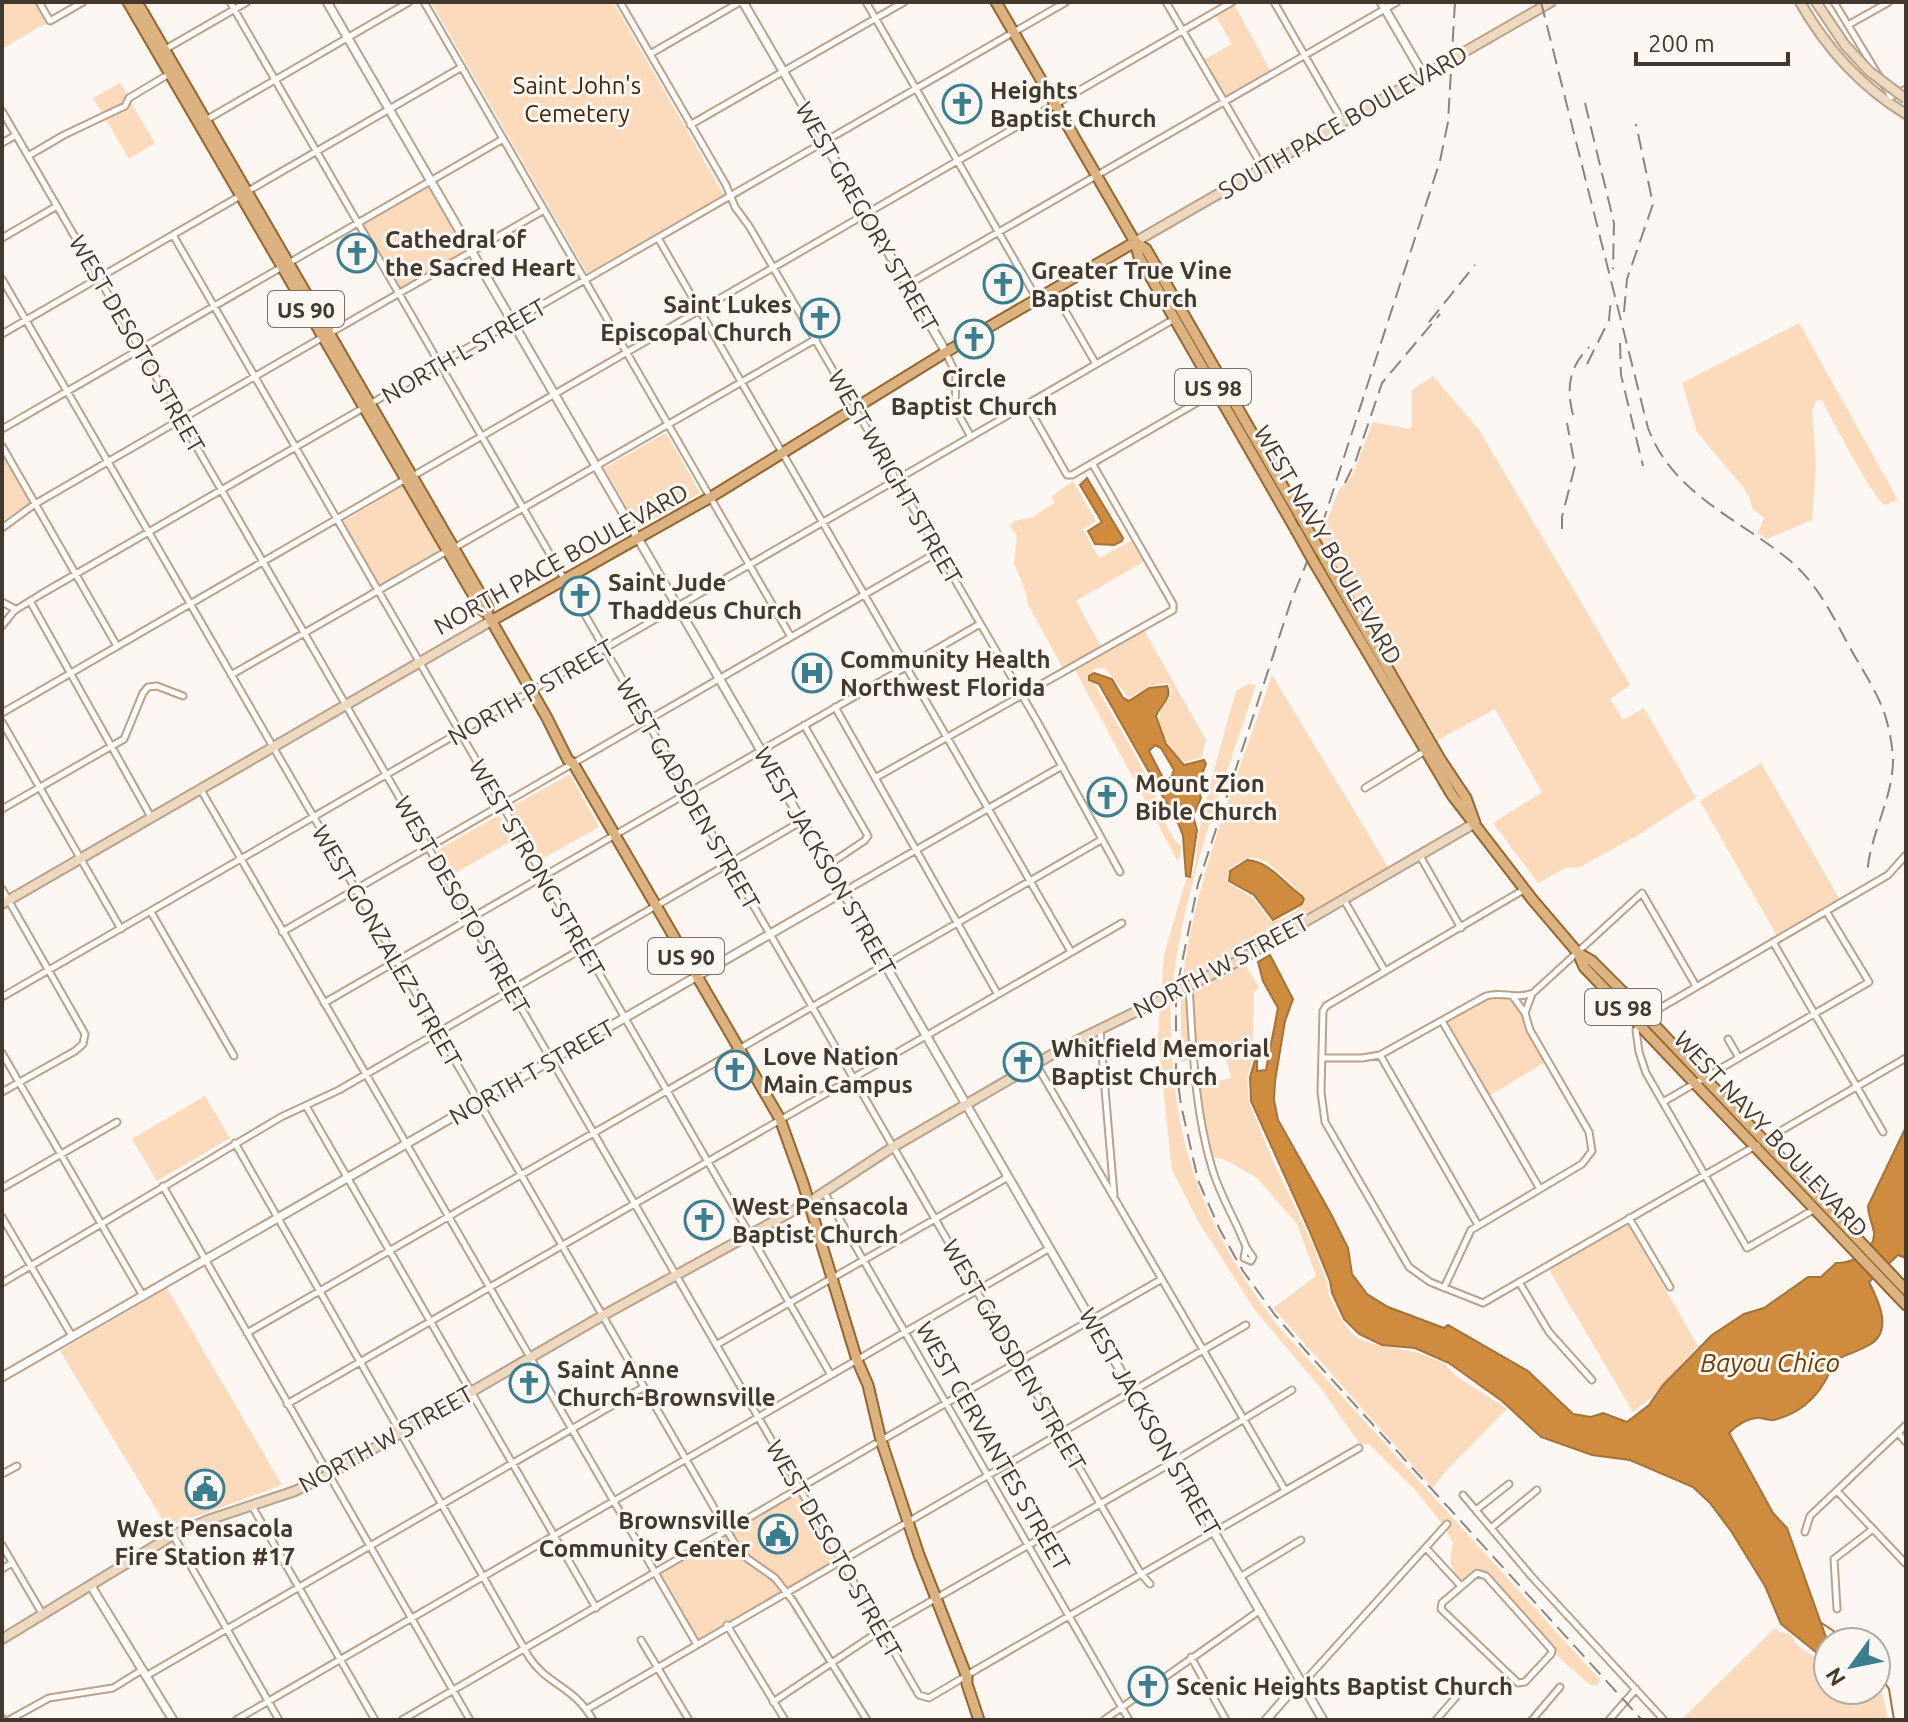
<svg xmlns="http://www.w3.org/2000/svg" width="1908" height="1722" font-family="Ubuntu,sans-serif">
<rect width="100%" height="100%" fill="#fcf7f2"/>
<path fill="#fbdbbc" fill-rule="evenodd" d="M2,2H35L48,22L2,49Z
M431,2H613L724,195L587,273Z
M1234,4L1271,72L1225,99L1203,60L1232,44L1215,15Z
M120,83L128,96L123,104L102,113L93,98Z
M131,103L155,143L129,159L105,118L126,109Z
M429,185L468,251L400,290L362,224Z
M1799,323L1898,500L1885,505C1873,498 1831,418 1822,400L1816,401L1812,410L1816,464L1812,520L1767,539L1758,533L1764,518L1752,508L1750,499L1743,487L1697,432L1682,383Z
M1433,376L1479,430L1630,685L1610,699L1623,720L1644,708L1696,798L1638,835L1580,867L1565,868L1538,883L1493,823L1542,792L1495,709L1438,740L1319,541L1339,490L1352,476L1373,422L1409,429L1412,426V390Z
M666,433L700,493L639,528L604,468Z
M2,455L31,502L2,522Z
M1073,481L1096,521L1083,529L1099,558L1133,540L1145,561L1076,601L1102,648L1063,668L1028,605L1026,592L1014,563L1017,536L1010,526L1014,521L1033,517L1054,503L1052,496Z
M404,485L443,550L377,586L341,523Z
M1144,630L1206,740L1201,758L1185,762C1173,753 1154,728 1160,712C1163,703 1171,701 1172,690L1168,683L1149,686L1129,698L1105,668L1094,669L1087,680L1095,685C1117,724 1141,761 1158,802C1164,816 1169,839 1182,846L1178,862L1074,668Z
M1272,675L1390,870L1228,964L1182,986C1193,884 1239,773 1272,675ZM1246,858C1253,858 1260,858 1266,862C1271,864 1304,895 1306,900C1301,910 1282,922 1271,921L1252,897L1227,882L1228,870Z
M1248,684L1256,685C1223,785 1183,887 1172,991L1161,996L1164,955L1186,879L1192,877C1197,863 1196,848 1199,833C1209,785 1223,738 1236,691Z
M1761,763L1840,900L1777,936L1700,801Z
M570,774L599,827L540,860L509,808Z
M499,815L513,840L452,875L437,850Z
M1243,961L1259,987L1254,992L1252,1062L1247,1078L1249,1102L1272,1159L1310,1238L1327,1282L1329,1295L1342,1320L1353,1335L1366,1342L1419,1353L1444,1363L1456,1376L1507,1409L1446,1471L1433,1488L1273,1308L1316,1276L1297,1224L1257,1178L1227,1161L1211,1156L1198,1089L1231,1077L1225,1054L1195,1059L1192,988Z
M1186,990L1189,1060L1181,1062V992Z
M1501,996C1520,1003 1520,1016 1528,1032C1533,1042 1539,1052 1545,1062L1489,1096L1446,1022L1487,998Z
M1171,997C1168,1130 1197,1219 1277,1325L1600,1680L1597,1685H1590L1554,1653L1550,1643L1489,1574L1476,1567L1461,1581C1449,1568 1449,1560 1453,1543L1446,1530L1451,1523L1447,1520L1443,1525L1418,1493L1369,1444H1360L1322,1390L1255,1310L1198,1221L1172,1170L1158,1037L1160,1002Z
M205,1096L230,1138L157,1181L132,1139Z
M1627,1223L1698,1346L1652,1397L1633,1412L1548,1268Z
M167,1288L282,1485L167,1527L60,1351Z
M799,1493L837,1559L787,1588C769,1567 745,1557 732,1532Z
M726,1535C741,1561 763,1569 782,1591L697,1640L659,1574Z
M1775,1628L1779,1632L1788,1633C1794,1638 1795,1643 1801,1648C1825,1665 1828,1658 1828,1690H1876V1678L1882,1691L1888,1720H1681Z"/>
<path fill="#cf8b3e" stroke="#a57239" stroke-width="2" fill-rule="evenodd" d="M1087,478L1123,538L1122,541L1114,545L1095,544L1088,531L1102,522L1080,485Z
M1094,673L1112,679L1123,698L1129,701L1149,688L1167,686C1173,698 1160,705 1156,716L1166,744L1184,765L1204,760L1206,764L1197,786L1201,798L1193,816L1197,830L1190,877L1186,876L1183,836L1179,825L1099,684L1089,680V676ZM1155,745L1161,748L1174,770L1171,778H1163L1149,751Z
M1247,860C1271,862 1283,883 1302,896L1304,899L1302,904L1273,920L1254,895L1229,881L1230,871Z
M1270,955L1293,999L1285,1021L1275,1081L1274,1100L1278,1120L1331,1214L1348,1248L1352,1274L1367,1294L1388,1307L1444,1328L1448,1325L1528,1371L1573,1414L1591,1417L1603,1413L1627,1422L1649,1405L1663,1385L1712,1335L1744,1314L1764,1308L1808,1277H1821L1836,1263C1851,1264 1875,1251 1874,1233C1873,1224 1868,1216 1868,1206L1906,1127V1258L1898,1255L1869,1282C1878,1300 1894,1331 1869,1345C1858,1352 1845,1354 1834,1361C1824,1391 1806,1412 1774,1420C1768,1421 1762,1417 1756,1418C1746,1419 1736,1426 1729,1433L1773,1513L1787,1528L1828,1643V1662L1781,1624L1765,1586L1731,1531L1710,1503L1693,1487L1630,1460L1592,1455L1541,1437L1502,1401L1449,1363L1415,1348L1382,1345L1359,1334L1344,1319L1332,1293L1330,1281L1310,1232L1251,1101L1250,1077L1257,1053V1071L1266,1070L1278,1008L1263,981L1258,962Z"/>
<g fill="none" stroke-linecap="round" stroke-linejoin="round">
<path stroke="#a57239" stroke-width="2" d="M1820,1622L1850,1642
M1876,1670L1889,1689L1894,1720"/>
<g stroke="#baa28a" stroke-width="9">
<path id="minor" d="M39,2L50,21L83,2
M230,2L1059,1433L1141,1574L1150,1584
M424,2L791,637
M620,2L726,185L735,207L749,226L1037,721L1120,872
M866,2L1037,299
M1166,2L1263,168
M1274,2L1343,122
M1834,2L1879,76
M1848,25L1889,2
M164,50L247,2
M650,54L740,2
M1884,85L1891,97L1906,89
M2,111L919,1695L929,1698L961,1679
M206,120L409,2
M690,125L904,2
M2,143L16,135
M28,156L64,135L125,106L129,98L169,74
M248,191L462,67
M173,235L831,1375
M2,238L57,206
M658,238L1070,950
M2,279L735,1544L748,1559L775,1578L793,1601L867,1720
M907,285L1397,2
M1053,290L1096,364
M330,333L544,210
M2,334L240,196
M946,353L956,374L955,408L971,437
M1224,386L1237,379
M1027,405L1067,475H1072L1215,392
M2,429L503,139
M2,446L117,646
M413,476L1232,2
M2,528L35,504L323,337
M454,548L816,339
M30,601L151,817
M2,602L15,609
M2,626L14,611L43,593L1066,2
M231,675L447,551
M835,707L997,993
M2,713L404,480
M2,722L121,929
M804,725L868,836L864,841L828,865
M875,778L1173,610V604L1092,463
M1365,788L1425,751
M201,790L696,1643
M2,809L124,739L143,693L148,687L157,686L183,696
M1420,856L1461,928
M2,889L85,1034L83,1044L75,1051L2,1092
M1525,889L1326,1006L1323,1011L1321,1092L1325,1122L1409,1267L1430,1282L1483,1303L1757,1145
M843,892L1062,766
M1344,900L1385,971
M151,912L234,1056
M282,932L938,552
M1773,942L1883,1132
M1189,986C1193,1048 1194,1108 1212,1168C1220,1196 1236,1220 1246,1247
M2,997L1176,318
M324,1003L980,624
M1525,1013L1532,994
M1442,1021L1540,1189
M1100,1030L1114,1195
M1728,1039L1739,1058
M2,1053L143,1296
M1380,1055L1478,1225
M1322,1058H1362L1380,1055L1486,996C1503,991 1514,1000 1533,993L1642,893L1696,986
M1036,1064L1285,1490
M1663,1102L1869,982L1826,911
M306,1106L596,1608
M1765,1140L1906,1058
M235,1143L529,1657C547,1685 574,1686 593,1720
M163,1186L470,1720
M2,1188L117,1122
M824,1192L1129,1720
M1813,1210L1747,1248L1646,1073L1639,1052L1636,1030L1655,1011L1888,875L1906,855
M2,1217L72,1336
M1629,1218L1670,1287
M1246,1247L1253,1257L1251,1261L1244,1258Z
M1519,1282L1549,1332L1592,1380
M2,1283L281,1117L339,1090L802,821
M1444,1288L1471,1230L1582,1164L1592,1151L1589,1132L1530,1030L1525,1013L1514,998
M247,1333L1101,840
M716,1345L1008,1177
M287,1404L1122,923
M1898,1433L1906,1442
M882,1440L1162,1279
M2,1474L17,1466
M1837,1491L1906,1564
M1463,1495L1532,1577L1664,1720
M252,1506L375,1720
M1476,1510L1509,1484
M1491,1528L1537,1490
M1805,1532L1810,1516L1906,1425
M173,1535L279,1720
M2,1545L43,1615
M1426,1548L1460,1585
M2,1569L12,1563
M1477,1573L1486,1576L1552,1650L1551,1654L1525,1682L1518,1683L1441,1609L1442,1603Z
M1240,1577L1301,1540
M1837,1609L1834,1559L1873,1529
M727,1625L785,1720
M641,1640L689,1720
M1191,1657L1226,1720
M967,1675L1359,1448
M146,1676L644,1387
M1302,1684L1447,1524
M773,1702L881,1630L1173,1462L1292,1390
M587,1709L1246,1325
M2,1718L3,1720
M9,1720L49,1698L113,1688L142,1670
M236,1720L1050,1248
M402,1720L875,1444
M1104,1720L1259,1611
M1436,1720L1456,1697
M1532,1720L1560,1687
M1609,1720L1636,1689"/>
</g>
<g stroke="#baa28a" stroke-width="11">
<path id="tertiary" d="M327,2L1323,1720
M743,2L946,352
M1381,2L1424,76
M2,1377L843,892
M91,1586L173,1720
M1266,1720L1287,1696L1302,1684"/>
</g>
<g stroke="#baa28a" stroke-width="12">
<path id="secondary" d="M1800,2C1826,48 1860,86 1906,114
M1816,2L1845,45
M1135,242L1551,2
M2,904L491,621
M2,1639L173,1535L208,1520L295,1491L328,1475L602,1316L809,1202L893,1147L1070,1044L1229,966L1475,823"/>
</g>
<g stroke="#96662d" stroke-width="13">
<path id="primary" d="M128,2L482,610L487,613L547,718L568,760L573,763L780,1119L803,1183L857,1360L868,1385L881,1440L919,1555L967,1677V1684L979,1720
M137,2L488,607L487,613
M996,2L1135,242L1139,257L1296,530
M1135,242L1146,249L1300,516
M1320,551L1440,759L1466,798L1475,823
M1315,564L1452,795L1532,899L1578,953L1584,967L1906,1305
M491,621L711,497L946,352L1135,242
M1578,953L1592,961L1622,991L1906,1290"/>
</g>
<use href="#minor" stroke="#fff" stroke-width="5"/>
<use href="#tertiary" stroke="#fff" stroke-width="7"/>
<use href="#secondary" stroke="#edd9c0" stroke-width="8"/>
<use href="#primary" stroke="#dcb280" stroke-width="9"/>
<path stroke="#8d857d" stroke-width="2" stroke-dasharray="16 8" stroke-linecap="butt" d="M1455,2L1448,122L1440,161L1322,525L1291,601L1198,884L1176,992V1068L1181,1105L1198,1180L1220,1230L1243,1271L1275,1315L1305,1350L1642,1720
M1541,2L1648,428C1672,493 1737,518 1788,559C1819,584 1835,621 1854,655C1865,674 1878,694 1885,715C1889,728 1892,743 1893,757C1894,799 1869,834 1867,876
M1585,103L1614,223L1613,269
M1624,312L1627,279L1653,204L1636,124
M1429,322L1475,265
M1620,343L1621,375L1643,466
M1587,364L1609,320L1611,299
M1573,415C1566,388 1569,367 1589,347
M1345,483L1356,460L1382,383L1440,314
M1562,529V517L1575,466L1567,423"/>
<g stroke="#baa28a" stroke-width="12" stroke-linecap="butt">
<path id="secondary-bridge" d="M1845,45L1869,71L1906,99"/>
</g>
<g stroke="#96662d" stroke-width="13" stroke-linecap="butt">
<path id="primary-bridge" d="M1300,516L1320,551
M1296,530L1315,564"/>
</g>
<use href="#secondary-bridge" stroke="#edd9c0" stroke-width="8"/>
<use href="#primary-bridge" stroke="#dcb280" stroke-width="9"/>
</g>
<defs>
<g id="church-ring" transform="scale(2)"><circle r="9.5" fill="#fcf7f2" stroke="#3b7e8f" stroke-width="1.5"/><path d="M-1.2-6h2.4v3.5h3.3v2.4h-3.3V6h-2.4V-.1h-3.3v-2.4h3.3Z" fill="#3b7e8f"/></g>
<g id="hospital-ring" transform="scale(2)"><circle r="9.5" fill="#fcf7f2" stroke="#3b7e8f" stroke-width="1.5"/><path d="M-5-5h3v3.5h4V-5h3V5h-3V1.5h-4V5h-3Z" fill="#3b7e8f"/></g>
<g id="civic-ring" transform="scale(2)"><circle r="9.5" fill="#fcf7f2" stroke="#3b7e8f" stroke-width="1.5"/><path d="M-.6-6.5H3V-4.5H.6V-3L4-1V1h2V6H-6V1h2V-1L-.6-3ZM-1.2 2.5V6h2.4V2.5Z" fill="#3b7e8f"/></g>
</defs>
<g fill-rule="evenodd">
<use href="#church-ring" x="962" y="104"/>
<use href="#church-ring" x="357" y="253"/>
<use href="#church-ring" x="1003" y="284"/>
<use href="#church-ring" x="820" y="318"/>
<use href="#church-ring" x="974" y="339"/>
<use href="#church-ring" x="580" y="596"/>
<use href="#hospital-ring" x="812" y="673"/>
<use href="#church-ring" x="1107" y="797"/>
<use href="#church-ring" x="1023" y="1062"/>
<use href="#church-ring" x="735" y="1070"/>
<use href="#church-ring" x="704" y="1220"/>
<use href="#church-ring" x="529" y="1383"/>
<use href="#civic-ring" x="205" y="1489"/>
<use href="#civic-ring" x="778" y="1534"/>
<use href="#church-ring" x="1148" y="1686"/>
</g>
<g text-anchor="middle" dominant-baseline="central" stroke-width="6" stroke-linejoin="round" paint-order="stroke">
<g fill="#fcf7f2" stroke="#7a7169" stroke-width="2">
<rect x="268" y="291" width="76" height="36" rx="6"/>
<rect x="1175" y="369" width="76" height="36" rx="6"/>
<rect x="648" y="938" width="76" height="36" rx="6"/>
<rect x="1585" y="989" width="76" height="36" rx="6"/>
</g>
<g font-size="22" font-weight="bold" fill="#42382e">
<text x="306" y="309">US 90</text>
<text x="1213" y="387">US 98</text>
<text x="686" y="956">US 90</text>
<text x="1623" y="1007">US 98</text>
</g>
<g font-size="24" fill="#412604" stroke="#fcf7f2">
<text x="577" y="85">Saint John's<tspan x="577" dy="28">Cemetery</tspan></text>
</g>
<g font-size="24" font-weight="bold" fill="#42382e" stroke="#fcf7f2" text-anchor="start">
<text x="990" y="90">Heights<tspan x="990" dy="28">Baptist Church</tspan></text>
<text x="385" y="239">Cathedral of<tspan x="385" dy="28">the Sacred Heart</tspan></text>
<text x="1031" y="270">Greater True Vine<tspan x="1031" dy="28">Baptist Church</tspan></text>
<text x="792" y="304" text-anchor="end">Saint Lukes<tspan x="792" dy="28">Episcopal Church</tspan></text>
<text x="974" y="378" text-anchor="middle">Circle<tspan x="974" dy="28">Baptist Church</tspan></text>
<text x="608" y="582">Saint Jude<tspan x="608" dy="28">Thaddeus Church</tspan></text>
<text x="840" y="659">Community Health<tspan x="840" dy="28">Northwest Florida</tspan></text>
<text x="1135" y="783">Mount Zion<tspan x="1135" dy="28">Bible Church</tspan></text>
<text x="1051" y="1048">Whitfield Memorial<tspan x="1051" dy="28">Baptist Church</tspan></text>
<text x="763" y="1056">Love Nation<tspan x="763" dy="28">Main Campus</tspan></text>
<text x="732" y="1206">West Pensacola<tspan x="732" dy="28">Baptist Church</tspan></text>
<text x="557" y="1369">Saint Anne<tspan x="557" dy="28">Church-Brownsville</tspan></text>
<text x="750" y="1520" text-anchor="end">Brownsville<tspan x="750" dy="28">Community Center</tspan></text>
<text x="205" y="1528" text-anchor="middle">West Pensacola<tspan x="205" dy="28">Fire Station #17</tspan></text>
<text x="1176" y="1686">Scenic Heights Baptist Church</text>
</g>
<g font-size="24" fill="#42382e" stroke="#fcf7f2">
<text transform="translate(1343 122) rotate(-30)">SOUTH PACE BOULEVARD</text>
<text transform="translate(867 217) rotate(60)">WEST GREGORY STREET</text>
<text transform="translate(137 344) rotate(60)">WEST DESOTO STREET</text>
<text transform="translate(464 351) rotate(-30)">NORTH L STREET</text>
<text transform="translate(895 477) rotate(60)">WEST WRIGHT STREET</text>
<text transform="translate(1328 545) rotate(60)">WEST NAVY BOULEVARD</text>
<text transform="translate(561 559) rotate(-29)">NORTH PACE BOULEVARD</text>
<text transform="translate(531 692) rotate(-30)">NORTH P STREET</text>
<text transform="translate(688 794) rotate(60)">WEST GADSDEN STREET</text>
<text transform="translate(825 861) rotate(60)">WEST JACKSON STREET</text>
<text transform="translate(537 868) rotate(60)">WEST STRONG STREET</text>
<text transform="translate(462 905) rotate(60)">WEST DESOTO STREET</text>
<text transform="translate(387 946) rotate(60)">WEST GONZALEZ STREET</text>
<text transform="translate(1221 966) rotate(-28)">NORTH W STREET</text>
<text transform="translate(532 1072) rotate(-30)">NORTH T STREET</text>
<text transform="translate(1771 1134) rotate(47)">WEST NAVY BOULEVARD</text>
<text transform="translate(1014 1355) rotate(60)">WEST GADSDEN STREET</text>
<text transform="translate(1150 1422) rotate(60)">WEST JACKSON STREET</text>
<text transform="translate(386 1439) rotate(-29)">NORTH W STREET</text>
<text transform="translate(993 1446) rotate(60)">WEST CERVANTES STREET</text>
<text transform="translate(834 1549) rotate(60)">WEST DESOTO STREET</text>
</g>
<g font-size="26" font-style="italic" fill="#6b3e00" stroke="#fcf7f2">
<text x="1770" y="1362">Bayou Chico</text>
</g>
</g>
<rect width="1908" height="1722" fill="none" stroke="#42382e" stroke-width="8"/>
<g transform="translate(1852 1666) rotate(237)"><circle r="38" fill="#fcf7f2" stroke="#b2aba4" stroke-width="2"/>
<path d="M0-6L14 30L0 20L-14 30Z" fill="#3b7e8f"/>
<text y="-12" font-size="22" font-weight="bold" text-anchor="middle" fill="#42382e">N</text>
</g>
<path d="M1636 52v12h152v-12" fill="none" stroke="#42382e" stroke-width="4"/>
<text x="1648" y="52" font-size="24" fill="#42382e" stroke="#fcf7f2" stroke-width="6" paint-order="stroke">200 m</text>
</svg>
